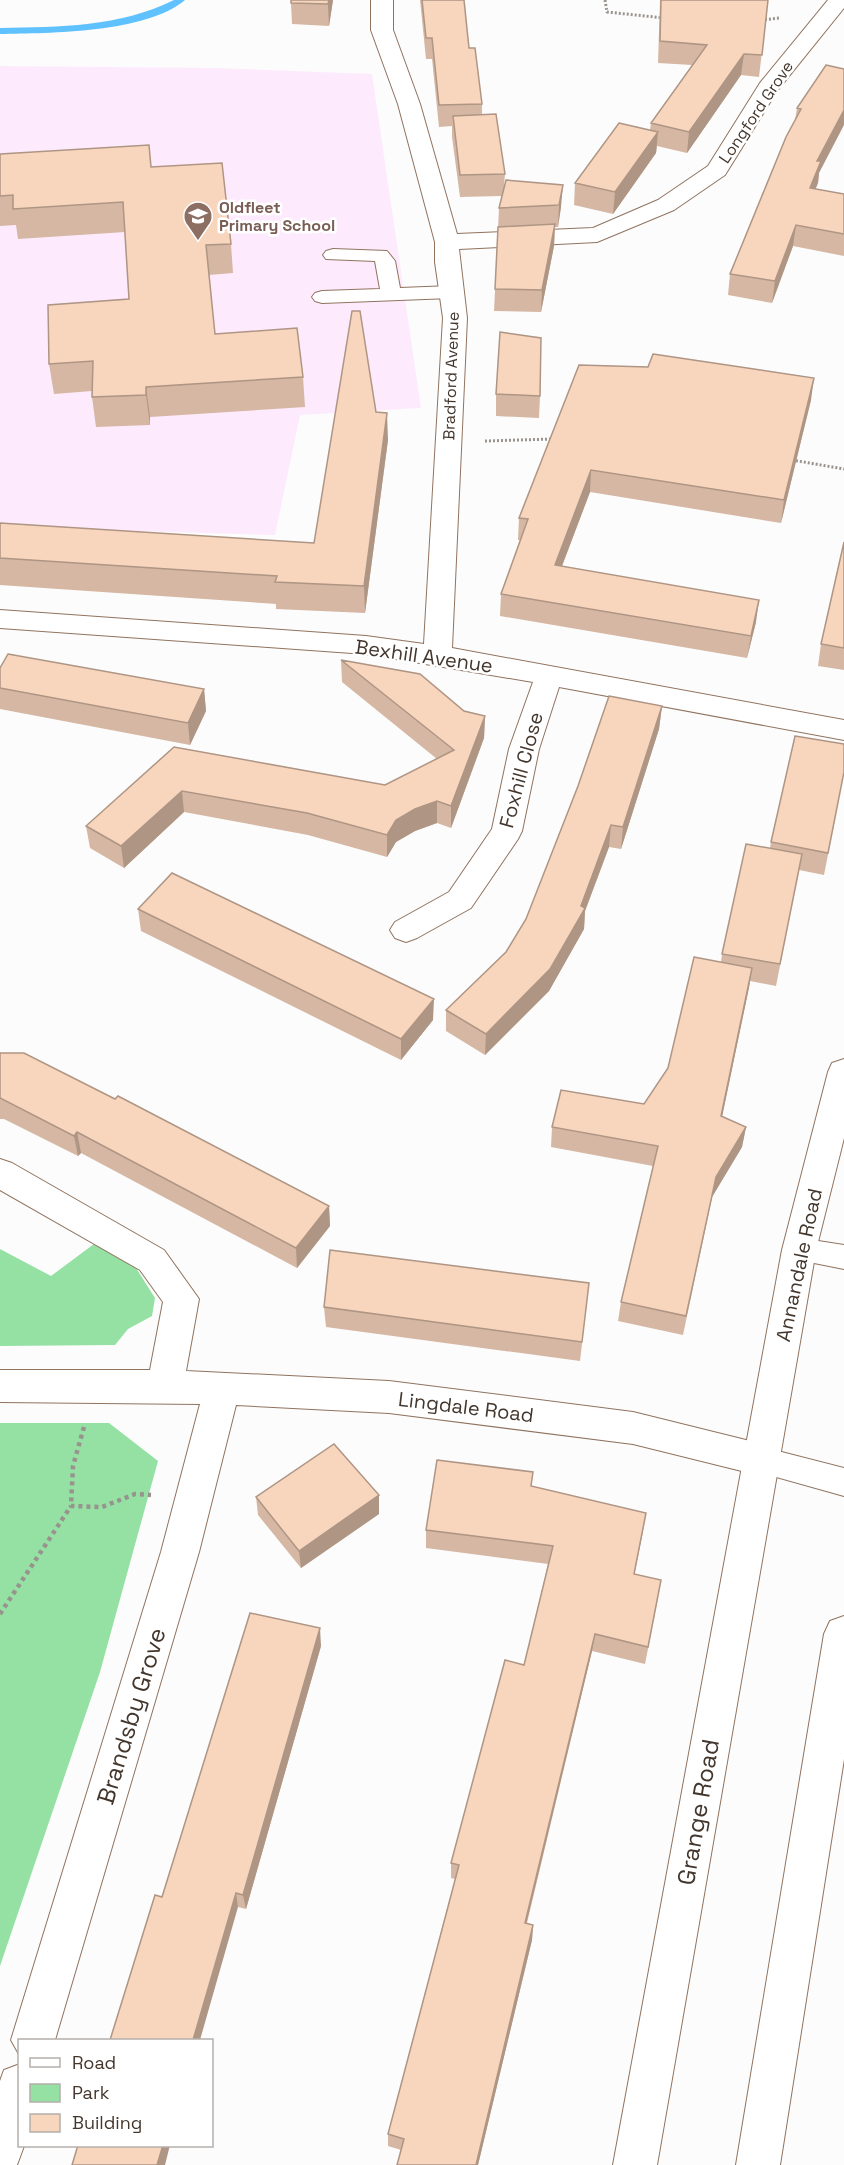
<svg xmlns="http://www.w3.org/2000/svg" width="844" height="2165" font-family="'Space Grotesk',sans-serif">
<rect width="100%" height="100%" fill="#fcfcfc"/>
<path fill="#fdebfd" d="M0,66L216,68L372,74L421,408L300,415L275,535L0,527Z"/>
<path fill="#94e1a3" d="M98,1241L136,1268L155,1298L152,1316L128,1329L115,1345L0,1346V1249L51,1276Z
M0,1423H109L158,1461L100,1672L0,1966Z"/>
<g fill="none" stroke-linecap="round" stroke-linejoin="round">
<path fill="#5fc2fe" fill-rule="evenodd" d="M174,0H185C146,33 50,33 0,34V28C60,27 119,27 174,0Z"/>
<g stroke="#90735f" stroke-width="2">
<path id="service" d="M333,249L387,251L395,261L400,288L451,286L458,288L461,292L458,296L451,298L322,303L315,301L312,297L315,293L322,291L380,289L375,261L326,259L323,255L326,251Z
M799,1238L844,1245V1269L789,1258L785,1250L789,1242Z
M762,1447L844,1468V1496L751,1470L747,1460L751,1450Z"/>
</g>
<g stroke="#90735f" stroke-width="2">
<path id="minor" d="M371,0H393V30L420,104L457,234L593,228L658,200L708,166L760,83L828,0H844V8L777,91L725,175L674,210L597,242L459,249L467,318L452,648L844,720V740L559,687L539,749L522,831L518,839L471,908L417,938L406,942L395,938L390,930L395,922L449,892L492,829L509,749L533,682L366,654L0,628V610L366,636L424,644L443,318L435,262V242L398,104L371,30Z
M0,1159L12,1163L164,1250L199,1299L186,1371L389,1381L633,1412L762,1444L775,1448L781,1460L775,1472L762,1476L633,1444L389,1413L236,1405L199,1552L55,2040H20V2056L11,2040L161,1552L200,1404L0,1402V1370H150L163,1302L140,1270L0,1190Z
M20,2064V2146H24L17,2165H0V2081L4,2070Z"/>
</g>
<g stroke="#90735f" stroke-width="2">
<path id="tertiary" d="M844,1059V1138L816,1250L657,2165H613L782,1250L828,1072L832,1063Z
M844,1616V1759L780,2165H736L824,1634L830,1621Z"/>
</g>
<path stroke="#99938e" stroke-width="3" stroke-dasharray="2 2" stroke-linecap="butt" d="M605,0L607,12L664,18
M761,20L780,18
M485,441L552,439
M792,460L844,469"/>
<path stroke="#99938e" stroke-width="4.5" stroke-dasharray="4 4" stroke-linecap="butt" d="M84,1427L73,1466L71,1506L102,1507L135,1494L151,1495
M0,1614L71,1506"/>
<use href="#service" fill="#fff" fill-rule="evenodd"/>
<use href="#minor" fill="#fff" fill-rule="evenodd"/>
<use href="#tertiary" fill="#fff" fill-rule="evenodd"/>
</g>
<path fill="#d5b7a3" d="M333,0L329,26L292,24L291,3Z
M420,0H464L469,48L482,104V115L505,174L504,185L561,207L558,227H555L554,246L541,312L494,311L499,208L502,196L460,197L452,137V126L439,127L432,59H426Z
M660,0H768L759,77L741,75L687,153L657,146L656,153L613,214L574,205L575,183L650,130L651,123L692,65L658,63Z
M826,65L819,173L818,183L815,189L844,194V256L793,246L772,303L728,295L730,274L795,120L797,108Z
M0,154L151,167L231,244L233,273L209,275L215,334L303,377L305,407L150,417V425L96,427L92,397V391L54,394L49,364L129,299L125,232L18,239L16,225L0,226Z
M579,365L811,400L781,523L590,492L562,566L756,622L747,658L500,616L501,594L520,540H518L519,518Z
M496,394L540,396L539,418L496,416Z
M376,412L388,440L365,613L276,609V604L0,585V523L314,543Z
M844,542V670L818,666L821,644Z
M341,660L464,711L485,716L484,738L451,828L437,823L415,831L396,842L387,857L308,835L184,812L124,868L90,848L86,826L174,747L385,785L437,759L342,682Z
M0,668L204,689L206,711L190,745L0,709Z
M662,706L659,729L621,849L609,847L585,911L584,929L549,991L485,1055L446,1031V1010L506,952Z
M844,772L824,875L799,870L776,986L750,981L722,1117L746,1127L742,1147L712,1197L683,1335L618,1321L621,1302L653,1166L551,1147L552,1127L644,1104L668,1068L721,962L722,954L770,848L771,842Z
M138,909L433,1020L401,1060L141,931Z
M0,1053L115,1099L329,1206L330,1226L297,1268L81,1153L78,1156L4,1119H0Z
M589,1283L580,1361L326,1327L324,1307Z
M532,1487L646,1513L634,1574L658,1598L645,1664L592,1651L527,1923L533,1925L532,1940L478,2165H397L401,2150L388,2146V2134L455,1879L451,1878V1863L524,1665L548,1564L426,1548V1530Z
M256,1497L379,1514L301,1568L258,1515Z
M321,1646L246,1909L238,1907L162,1897Z"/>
<path fill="#ae9584" d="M329,0H333L329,26L328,4Z
M744,54L741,75L687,153L689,132Z
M844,110V125L819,173L818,183L807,210L810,188L817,161Z
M658,132L656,153L613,214L615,192Z
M563,185L561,207L558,227L559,205Z
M555,224L554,246L541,312L542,290Z
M796,225L793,246L772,303L775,281Z
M814,378L811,400L781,523L784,500Z
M146,387L150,417V425L146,395Z
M387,413L388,440L365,613L364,586Z
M591,470L590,492L554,587L555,565Z
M759,600L756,622L747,658L751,636Z
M204,689L206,711L190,745L188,723Z
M662,706L659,729L621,849L623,827Z
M485,716L484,738L451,828V806Z
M182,791L184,812L124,868L121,846Z
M437,801V823L415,831L396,842L387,857V835L396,820L415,809Z
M611,825L609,847L585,911L584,929L549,991L485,1055L486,1034L581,906Z
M752,968L749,988L718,1136L721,1116Z
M434,999L433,1020L401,1060V1039Z
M746,1127L742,1147L712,1197L683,1335L716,1177Z
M77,1132L81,1153L78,1156L74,1136Z
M329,1206L330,1226L297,1268L296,1248Z
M379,1495V1514L301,1568L299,1551Z
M646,1513L643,1531L631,1591L634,1574Z
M320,1628L321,1646L246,1909L243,1895Z
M595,1634L592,1651L523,1937L525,1923Z
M236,1893L238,1907L200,2040H193Z
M533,1925L532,1940L478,2165H476Z
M163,2145H170L165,2165H157Z"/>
<path fill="#f8d5bd" stroke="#ae9584" stroke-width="1.5" d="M291,0H329L328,4L291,3Z
M422,0H464L469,48H475L482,104L439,105L432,38H426Z
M661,0H768L762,55L744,54L689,132L651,123L707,45L660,41Z
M826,65L844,69V110L817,161H821L810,188L844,194V234L796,225L775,281L730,274L786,137L801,109L797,108Z
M496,114L505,174L460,175L453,116Z
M619,123L658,132L615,192L575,183Z
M149,145L151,167L222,163L231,244L206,245L215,334L297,328L303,377L146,387V395L92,397L93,361L49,364L48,305L129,299L123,202L13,209V195L0,196V154Z
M506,180L563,185L559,205L499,208Z
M555,224L542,290L495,289L498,227Z
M352,311H360L376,412L387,413L364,586L275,582L277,576L0,558V523L314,543Z
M500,332L541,338L540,396L496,394Z
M653,354L814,378L784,500L591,470L555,565L759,600L751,636L501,594L528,519L519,518L579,365L648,367Z
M844,542V648L821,644Z
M8,654L204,689L188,723L0,688V668Z
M341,660L420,674L464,711L485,716L451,806L437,801L415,809L396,820L387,835L307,813L182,791L121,846L86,826L174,747L385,785L454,750Z
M609,696L662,706L623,827L611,825L581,906L585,908L550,969L486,1034L446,1010L506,952L526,919L578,786Z
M795,736L844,744V772L828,853L771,842Z
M746,844L802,854L780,964L722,954Z
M172,873L434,999L401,1039L138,909Z
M694,957L752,968L721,1116L746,1127L716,1177L686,1316L621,1302L658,1146L552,1127L561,1090L644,1104L668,1068Z
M0,1053H24L115,1099L118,1096L329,1206L296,1248L77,1132L74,1136L0,1098Z
M330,1250L589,1283L582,1342L324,1307Z
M334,1444L379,1495L299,1551L256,1497Z
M437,1460L533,1472L531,1486L646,1513L634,1574L661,1580L648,1647L595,1634L525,1923L533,1925L476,2165H397L404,2139L388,2134L459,1865L451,1863L505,1660L524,1665L553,1546L426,1530Z
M250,1613L320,1628L243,1895L236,1893L193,2040H110L155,1895L162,1897Z
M78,2145H163L157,2165H72Z"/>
<defs>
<g id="school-pin" transform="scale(1.5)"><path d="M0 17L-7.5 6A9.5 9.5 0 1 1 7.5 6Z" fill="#8d6e63" stroke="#fff"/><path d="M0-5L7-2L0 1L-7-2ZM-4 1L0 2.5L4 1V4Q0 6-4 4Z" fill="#fff"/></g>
</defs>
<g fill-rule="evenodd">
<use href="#school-pin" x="198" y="216"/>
</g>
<g text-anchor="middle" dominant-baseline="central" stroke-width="5" stroke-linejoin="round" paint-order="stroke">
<g font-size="16" fill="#43362d" stroke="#fff">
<text transform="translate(756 112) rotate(-56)">Longford Grove</text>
<text transform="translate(451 376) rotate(-88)">Bradford Avenue</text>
</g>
<g font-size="16" font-weight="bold" fill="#785e54" stroke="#fff" text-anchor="start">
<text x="219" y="207">Oldfleet<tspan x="219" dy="18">Primary School</tspan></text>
</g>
<g font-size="20" fill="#43362d" stroke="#fff">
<text transform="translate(424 656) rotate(8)">Bexhill Avenue</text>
<text transform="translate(521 770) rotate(-75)">Foxhill Close</text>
<text transform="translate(799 1265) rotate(-78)">Annandale Road</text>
<text transform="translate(466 1407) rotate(7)">Lingdale Road</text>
</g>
<g font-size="24" fill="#43362d" stroke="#fff">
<text transform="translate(131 1716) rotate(-73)">Brandsby Grove</text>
<text transform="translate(698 1812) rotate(-80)">Grange Road</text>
</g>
</g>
<rect x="18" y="2039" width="195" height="108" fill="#ffffff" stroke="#b4afab" stroke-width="1.5"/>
<rect x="30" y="2058" width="30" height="9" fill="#ffffff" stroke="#b4afab" stroke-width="1.5"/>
<text x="72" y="2069" font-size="18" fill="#43362d">Road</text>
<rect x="30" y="2084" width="30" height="18" fill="#94e1a3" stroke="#b4afab" stroke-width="1.5"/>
<text x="72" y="2099" font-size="18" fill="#43362d">Park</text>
<rect x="30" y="2114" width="30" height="18" fill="#f8d5bd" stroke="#b4afab" stroke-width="1.5"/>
<text x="72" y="2129" font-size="18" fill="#43362d">Building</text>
</svg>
